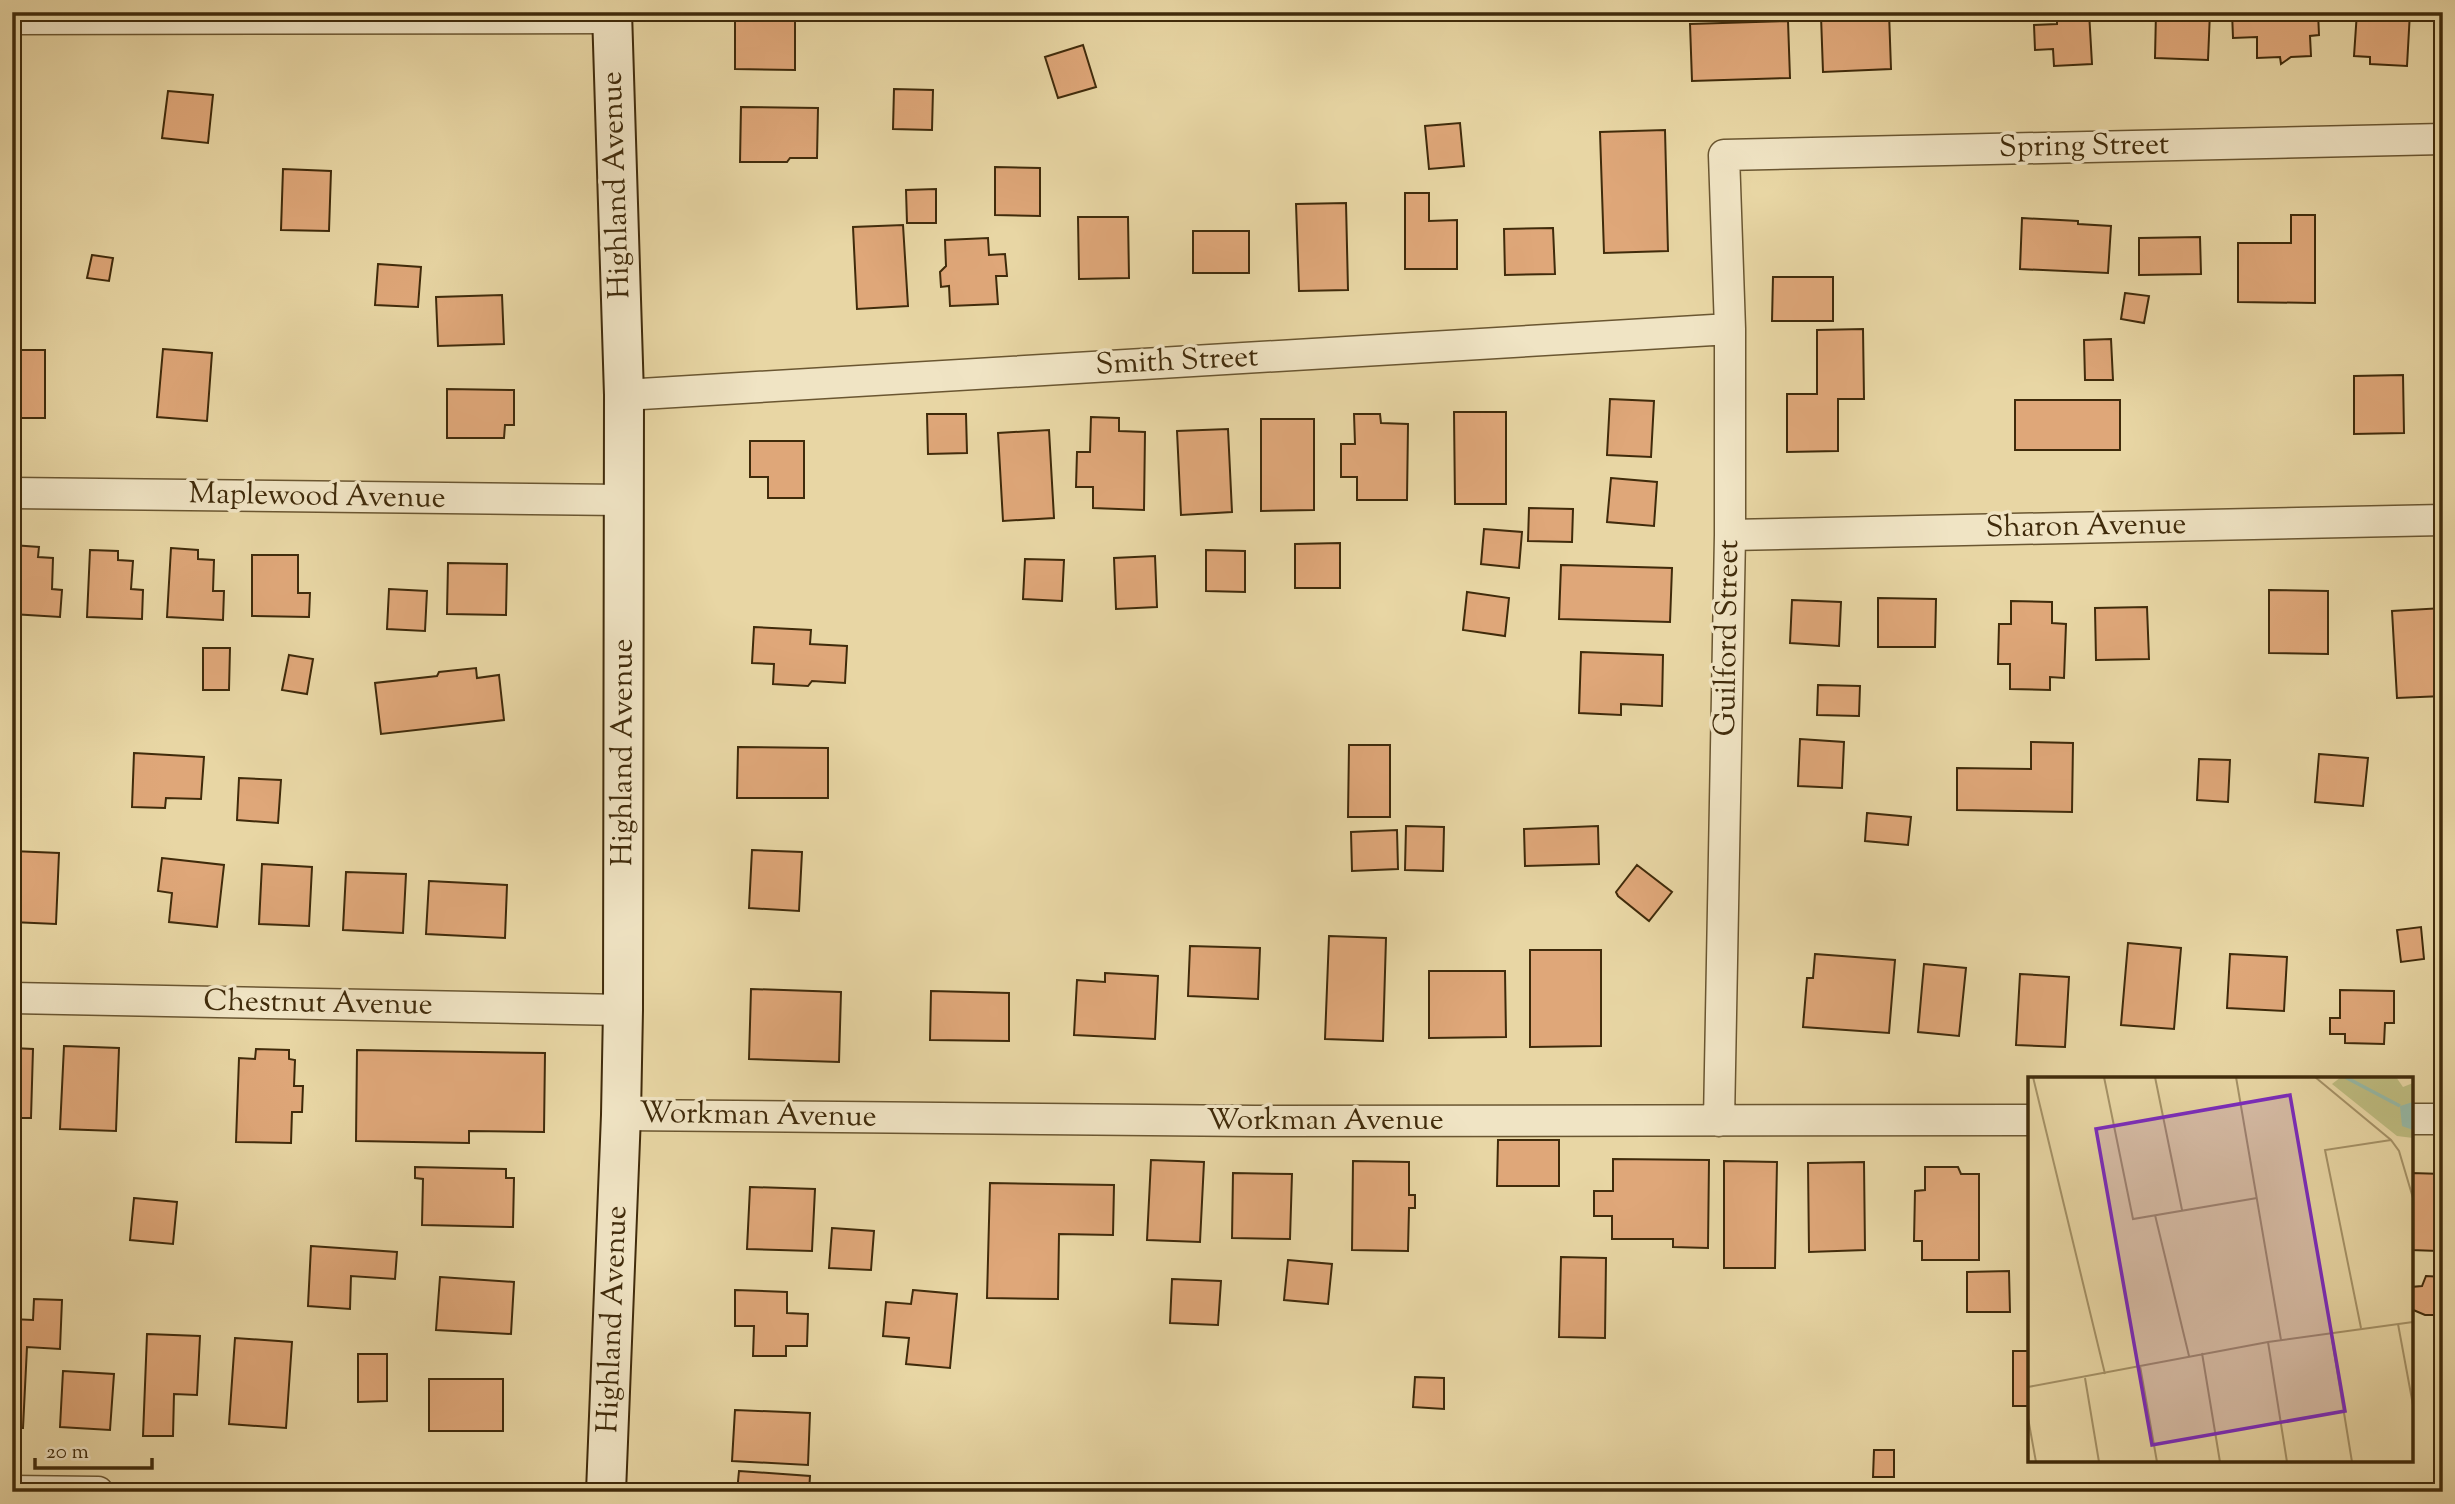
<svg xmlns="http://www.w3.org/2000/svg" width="2455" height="1504" font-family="'Sorts Mill Goudy',serif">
<rect width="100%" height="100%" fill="#e8d6a4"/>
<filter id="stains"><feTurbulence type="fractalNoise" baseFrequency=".00286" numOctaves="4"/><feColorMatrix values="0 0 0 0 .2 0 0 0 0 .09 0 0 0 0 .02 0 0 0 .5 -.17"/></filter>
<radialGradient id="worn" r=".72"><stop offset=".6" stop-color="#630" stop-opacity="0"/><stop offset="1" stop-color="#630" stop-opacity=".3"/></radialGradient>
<path fill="#dfa779" stroke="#402b0b" stroke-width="2" d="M735,12H829V17L795,16V70L735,69Z
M2057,12H2089L2092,64L2054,66L2053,49L2035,50L2034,25L2057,24Z
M2156,12H2210L2208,60L2155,58Z
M2232,12H2318L2319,35L2310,36L2311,56L2291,57L2281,64L2280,57L2257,58V37L2233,38Z
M2357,12H2410L2407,66L2370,64V57L2354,56Z
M1889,13L1891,69L1823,72L1821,16Z
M1788,21L1790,78L1692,81L1690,24Z
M1083,45L1096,87L1058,98L1045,57Z
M894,89L933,90L932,130L893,129Z
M168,91L213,95L208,143L162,138Z
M741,107L818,108L817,158H790L787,162H740Z
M1460,123L1464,166L1429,169L1425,126Z
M1665,130L1668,251L1604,253L1600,132Z
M995,167L1040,168V216L995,215Z
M283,169L331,171L329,231L281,230Z
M936,189V223H907L906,190Z
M1405,193H1429V221L1457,220V269H1405Z
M1346,203L1348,290L1299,291L1296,204Z
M2291,215H2315V303L2238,302V243H2291Z
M1078,217H1128L1129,278L1079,279Z
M2022,218L2078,221V224L2111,226L2108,273L2020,269Z
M903,225L908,306L857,309L853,227Z
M1553,228L1555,274L1505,275L1504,229Z
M1193,231H1249V273H1193Z
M2200,237L2201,274L2139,275V238Z
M988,238L989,255L1005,254L1007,276H996L998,304L950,306L949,286L941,287L940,272L946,266L945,240Z
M92,255L113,258L109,281L87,278Z
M378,264L421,267L418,307L375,305Z
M1773,277H1833V321H1772Z
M2125,293L2149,296L2144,323L2121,319Z
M502,295L504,344L438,346L436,297Z
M1863,329L1864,399H1838V451L1787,452V394H1817V330Z
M2111,339L2113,380H2085L2084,340Z
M163,349L212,353L207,421L157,417Z
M12,350H45V418H12Z
M2403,375L2404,433L2354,434V376Z
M447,389L514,390V425H505L504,438H447Z
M1610,399L1654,401L1651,457L1607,455Z
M2015,400H2120V450H2015Z
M1454,412H1506V504H1455Z
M927,414H966L967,453L928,454Z
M1354,414H1380L1381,423L1408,424L1407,500H1357V477H1341V444H1355Z
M1091,417L1119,418V431L1145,432L1144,510L1093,508V487H1076L1077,452H1090Z
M1261,419H1314V510L1261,511Z
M1228,429L1232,512L1181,515L1177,431Z
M1049,430L1054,518L1003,521L998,433Z
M750,441H804V498H768V477H750Z
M1611,478L1657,482L1654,526L1607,522Z
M1529,508L1573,509L1572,542L1528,541Z
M1484,529L1522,532L1519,568L1481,564Z
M1340,543V588H1295V544Z
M12,545L39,547L38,557L53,558L52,589L62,590L60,617L12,614Z
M171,548L198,550V559L214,560L213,591H224L223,620L167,617Z
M90,550L118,551V560L133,561L131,589L143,590L142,619L87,617Z
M1206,550L1245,551V592L1206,591Z
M252,555H298V593H310L309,617L252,616Z
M1155,556L1157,607L1116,609L1114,558Z
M1025,559L1064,560L1062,601L1023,599Z
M448,563L507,564L506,615L447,614Z
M1561,565L1672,568L1670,622L1559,619Z
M389,589L427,591L425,631L387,629Z
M2269,590L2328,591V654L2269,653Z
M1467,592L1509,598L1505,636L1463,630Z
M1878,598L1936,599L1935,647H1878Z
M1792,600L1841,602L1839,646L1790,643Z
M2011,601L2052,602V623L2066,624L2064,678L2050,677V690L2010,689V664H1998L1999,624H2011Z
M2147,607L2149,659L2096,660L2095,608Z
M2443,608V696L2397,698L2392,611Z
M754,627L811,630L810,644L847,646L845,683L812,681L808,686L773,684L774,664L752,663Z
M203,648H230L229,690H203Z
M1581,652L1663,655L1662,706L1621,704V715L1579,713Z
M289,655L313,659L307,694L282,690Z
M476,668L477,678L499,675L504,720L381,734L375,683L437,676L439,672Z
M1818,685L1860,686L1859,716L1817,715Z
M1800,739L1844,742L1842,788L1798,786Z
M2031,742L2073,743L2072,812L1957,810V768L2031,769Z
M1349,745H1390V817H1348Z
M738,747L828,748V798H737Z
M134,753L204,757L201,799L166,798L165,808L132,807Z
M2319,754L2368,758L2363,806L2315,802Z
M2199,759L2230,760L2228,802L2197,800Z
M239,778L281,780L278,823L237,820Z
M1867,813L1911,817L1908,845L1865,841Z
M1406,826L1444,827L1443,871L1405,870Z
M1598,826L1599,864L1525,866L1524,829Z
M1397,830L1398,869L1352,871L1351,832Z
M752,850L802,852L799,911L749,908Z
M12,851L59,853L56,924L12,922Z
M162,858L224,865L217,927L169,922L172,893L158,891Z
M262,864L312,867L309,926L259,924Z
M1637,865L1672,892L1649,921L1618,896L1616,892Z
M346,872L406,874L403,933L343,930Z
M429,881L507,885L505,938L426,934Z
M2421,927L2424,959L2401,962L2397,930Z
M1329,936L1386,938L1383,1041L1325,1039Z
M2128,943L2181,948L2174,1029L2121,1025Z
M1190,946L1260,948L1258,999L1188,996Z
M1530,950H1601V1046L1530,1047Z
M1815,954L1895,960L1889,1033L1803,1027L1807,978H1813Z
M2230,954L2287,957L2284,1011L2227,1008Z
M1924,964L1966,968L1959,1036L1918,1032Z
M1429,971H1505L1506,1037L1429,1038Z
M1105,973L1158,976L1155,1039L1074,1035L1077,980L1105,982Z
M2020,974L2069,977L2065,1047L2016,1045Z
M751,989L841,992L839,1062L749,1059Z
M2340,990L2394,991V1023H2385L2384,1044L2345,1043V1034H2330V1018H2340Z
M931,991L1009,993V1041L930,1040Z
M64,1046L119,1048L116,1131L60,1129Z
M12,1048L33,1049L31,1118H12Z
M256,1049L289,1050V1059L295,1060L294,1086H303L302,1112H292L291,1143L236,1142L239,1058L255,1059Z
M357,1050L545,1053L544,1132L469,1131V1143L356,1141Z
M1498,1140H1559V1186H1497Z
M1613,1159L1709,1160L1708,1248L1673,1247V1239H1612V1216H1594V1191H1613Z
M1151,1160L1204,1162L1200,1242L1147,1240Z
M1353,1161L1409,1162V1195H1415V1208H1409L1408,1251L1352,1250Z
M1724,1161L1777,1162L1775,1268H1724Z
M1864,1162L1865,1250L1809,1252L1808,1163Z
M415,1167L506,1169V1178H514L513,1227L422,1225L423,1179L415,1178Z
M1925,1167H1958L1961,1174H1979V1260H1922V1241H1914L1915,1191L1925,1190Z
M1233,1173L1292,1174L1290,1239L1232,1238Z
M2411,1173L2443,1174V1242H2438V1251L2411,1250Z
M990,1183L1114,1185L1113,1235L1059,1234L1058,1299L987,1298Z
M750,1187L815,1189L812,1251L747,1249Z
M134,1198L177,1202L173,1244L130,1240Z
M832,1228L874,1231L871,1270L829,1268Z
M311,1246L397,1252L395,1279L351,1276L350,1309L308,1306Z
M1561,1257L1606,1258L1605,1338L1559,1337Z
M1288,1260L1332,1264L1328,1304L1284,1300Z
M2009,1271L2010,1312H1967V1272Z
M2426,1276L2443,1277V1315H2425L2411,1309V1287L2422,1286Z
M440,1277L514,1282L511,1334L436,1330Z
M1172,1279L1221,1281L1218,1325L1170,1323Z
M735,1290L787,1292V1313L808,1314L807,1346H786V1356H753L754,1326H735Z
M913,1290L957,1294L950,1368L906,1364L909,1338L883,1336L886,1302L911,1304Z
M34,1299L62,1300L60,1349L27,1347L23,1428H12V1319L33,1320Z
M147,1334L200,1336L197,1395L174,1394L173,1436H143Z
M235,1338L292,1342L286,1428L229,1424Z
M2013,1351H2030V1406H2013Z
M358,1354H387V1401L358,1402Z
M63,1371L114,1374L110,1430L60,1427Z
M1415,1377L1444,1378V1409L1413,1407Z
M429,1379H503V1431H429Z
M735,1410L810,1413L808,1465L732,1461Z
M1874,1450H1894V1477H1873Z
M739,1471L810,1476L809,1492H737Z"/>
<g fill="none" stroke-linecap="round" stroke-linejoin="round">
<g stroke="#6a5631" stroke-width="33">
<path id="street" d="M12,19L612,18
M624,395L1730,329
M12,493L622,500
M1730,535L2443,520
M12,998L623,1010
M621,1115L1255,1121L2030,1120
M2411,1119H2443
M1719,1121L1730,535V329L1724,155L2443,139
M12,1491L98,1492"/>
</g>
<g stroke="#402b0b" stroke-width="42">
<g id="secondary">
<path id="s1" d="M606,1492L621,1115L623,1010L624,395L612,12"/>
</g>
</g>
<use href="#street" stroke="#f0e4c4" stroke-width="30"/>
<use href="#secondary" stroke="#f0e4c4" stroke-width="38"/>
</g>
<g text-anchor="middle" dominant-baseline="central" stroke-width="7" stroke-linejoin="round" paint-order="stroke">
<g font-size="30" fill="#402b0b" stroke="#f0e4c4">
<text transform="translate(2084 147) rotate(-1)">Spring Street</text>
<text transform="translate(617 185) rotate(-92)">Highland Avenue</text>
<text transform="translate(1177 362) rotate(-3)">Smith Street</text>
<text transform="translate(317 497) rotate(1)">Maplewood Avenue</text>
<text transform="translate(2086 527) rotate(-1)">Sharon Avenue</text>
<text transform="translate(1728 638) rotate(-89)">Guilford Street</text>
<text stroke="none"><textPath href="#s1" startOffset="740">Highland Avenue</textPath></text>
<text transform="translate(318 1004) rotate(1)">Chestnut Avenue</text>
<text transform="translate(758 1116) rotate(1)">Workman Avenue</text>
<text x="1325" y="1121">Workman Avenue</text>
<text stroke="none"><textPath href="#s1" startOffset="173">Highland Avenue</textPath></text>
</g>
</g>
<g transform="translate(2028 1077)">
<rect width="385" height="385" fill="#e8d6a4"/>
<path d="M313,0H368L375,10L385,6V61L369,59L304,7Z" fill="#bebc80"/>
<path d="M385,25V53L374,49L372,29Z" fill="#97b9a6"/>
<path fill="none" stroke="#97b9a6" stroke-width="3.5" d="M317,0L372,29"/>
<path fill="none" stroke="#a59267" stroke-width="2" d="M5,0L77,297M76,0L105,142L229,121M127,0L154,133M208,0L253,263M287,0L363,63L371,74L385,121M127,138L161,279M370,247L385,328M333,251L297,73L363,63M303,256L324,385M240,265L259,385M174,276L192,385M112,289L129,385M57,301L71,385M0,310L240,265L385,245M0,341L8,385"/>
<path fill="#7b2cbf" fill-opacity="0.15" stroke="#7b2cbf" stroke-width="3.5" d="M262,18L317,334L124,368L68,52Z"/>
<rect width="385" height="385" fill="none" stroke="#402b0b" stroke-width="3.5"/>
</g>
<rect width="2455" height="1504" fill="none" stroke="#e8d6a4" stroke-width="42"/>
<rect x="14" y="14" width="2427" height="1476" fill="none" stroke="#402b0b" stroke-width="3.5"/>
<rect x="21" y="21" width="2413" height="1462" fill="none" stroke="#402b0b" stroke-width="2"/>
<path d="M35 1458v10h117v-10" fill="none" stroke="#402b0b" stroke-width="3.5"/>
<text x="46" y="1458" font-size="21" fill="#402b0b" stroke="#f0e4c4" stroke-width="5" paint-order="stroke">20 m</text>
<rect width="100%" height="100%" filter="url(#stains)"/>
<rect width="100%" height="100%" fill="url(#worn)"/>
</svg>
